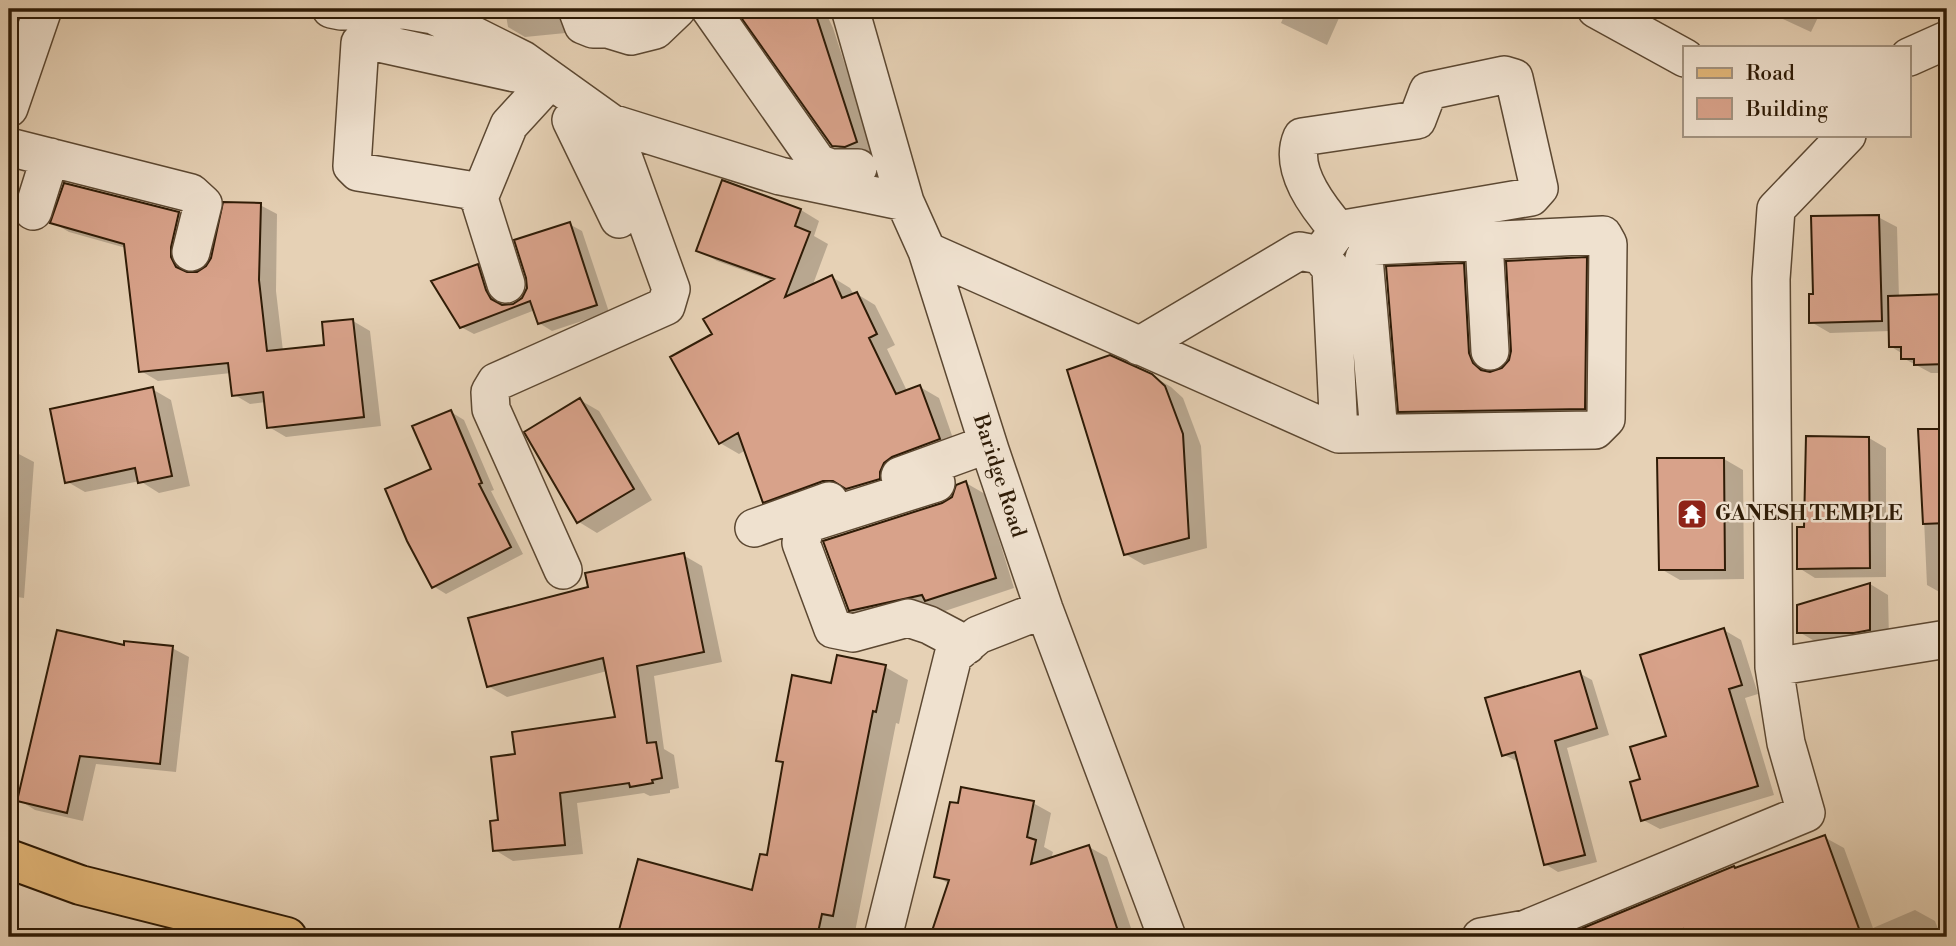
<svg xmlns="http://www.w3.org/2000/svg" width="1956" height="946" font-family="'Libre Bodoni',serif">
<rect width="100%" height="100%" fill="#e6d1b5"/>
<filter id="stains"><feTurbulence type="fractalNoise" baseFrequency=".00286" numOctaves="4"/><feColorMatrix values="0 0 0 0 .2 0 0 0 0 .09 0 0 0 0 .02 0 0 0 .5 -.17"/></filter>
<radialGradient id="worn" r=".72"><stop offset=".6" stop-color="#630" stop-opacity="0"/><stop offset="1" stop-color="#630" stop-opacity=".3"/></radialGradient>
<path fill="#0003" d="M499,9H576V32L525,37L508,27L505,9Z
M604,9H651L652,18L618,17Z
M736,9H824L833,28L873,151L863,156L850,154L833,144Z
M1287,9H1343L1327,45L1281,23Z
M1777,9H1822L1811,32L1774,15Z
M723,182L801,210L819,221L814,236L828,244L812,287L832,277L850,288L854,295L857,294L875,305L895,345L887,349L907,391L920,387L939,398L957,450L898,483L842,491L783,512L764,501L746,450L739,454L720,443L714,335L773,281L717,261L698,250Z
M65,185L179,213L196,223L187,268L191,274H198L208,267L260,205L277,214L276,291L283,351L326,346L353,321L370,331L381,426L286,437L269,427L266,402L250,404L233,394L231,373L158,381L141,371L126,248L69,232L52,222Z
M1878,217L1897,227L1899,298L1947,296V373H1931L1903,358V354L1890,346V331L1830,333L1811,322L1815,295Z
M569,224L582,231L609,312L552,331L539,323L535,310L474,334L461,327L478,266L491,274L503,306L514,305L523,299Z
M1586,259L1610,272L1608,422L1424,425L1400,411L1464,264L1488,278L1494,373L1503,370Z
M1151,375L1171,387L1183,398L1201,446L1207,548L1144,565L1125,554Z
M152,389L171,400L190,486L159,493L140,481L85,492L66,481Z
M580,400L599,411L652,500L597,533L579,522Z
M451,412L464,420L494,490L491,491L523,554L446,594L433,586V470Z
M1920,431H1947V594H1943L1927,585Z
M1869,438L1886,448V577L1815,578L1799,568L1805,529Z
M9,451L15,452L34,462L24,598L17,597L16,614H9Z
M1724,459L1743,470L1744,579L1680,580L1661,569Z
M966,483L985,494L1014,588L945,611L936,606L869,620L850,610L943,505L953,498Z
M683,555L702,566L722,662L654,676L664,749L674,755L679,788L670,790V793L650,796L644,793L577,803L583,854L513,861L495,850L517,756L617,718L607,671L507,697L488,686L590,589Z
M1870,584L1888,595L1889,640L1818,643L1799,632Z
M1724,630L1741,640L1758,694L1745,698L1774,795L1660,829L1643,820L1668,737Z
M125,648H172L189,657L176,772L96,764L83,821L35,810L19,800Z
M885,667L908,680L899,724L896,723L854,937H634L621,930L754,892L769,857L784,764L778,760L832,685Z
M1579,673L1592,680L1609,735L1567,748L1597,862L1558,872L1545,864L1519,762L1504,755Z
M1033,803L1051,813L1044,847L1053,852L1051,859L1089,847L1107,857L1134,937H932L949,884L936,876Z
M1824,837L1844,848L1873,928L1915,910L1935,921L1941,937H1808L1799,917L1757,935V937H1565L1734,867L1737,869Z
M9,927L45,937H9Z"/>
<path fill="#d8a28a" stroke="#2e1b06" stroke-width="2" d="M735,9H814L857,142L845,147L832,146Z
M722,180L801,209L795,226L810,232L785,297L832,275L842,298L857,292L877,334L869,338L896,394L920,385L940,439L892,457L884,463L880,472V479L846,489L833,481H823L763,503L738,433L719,444L670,357L712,334L703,319L774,279L696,251Z
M64,183L179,212L171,247V257L176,267L187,272H197L206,266L211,258L223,202L261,203L259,280L267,351L324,345L322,322L353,319L364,417L267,428L263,392L232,396L228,363L139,372L124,244L50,223Z
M1879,215L1882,321L1809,323V294H1813L1811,216Z
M570,222L597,305L538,324L530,301L460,328L431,281L478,264L486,290L491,299L502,305L513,304L522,298L527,288L526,278L514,240Z
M1587,257L1585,409L1398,412L1386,266L1464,263L1469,353L1473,363L1481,370L1490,372L1502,368L1509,360L1511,351L1506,261Z
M1947,294V364L1914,365V359H1901V347H1889L1888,296Z
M1110,355L1152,374L1165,386L1183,434L1189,538L1124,555L1067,370Z
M153,387L172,476L138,483L135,468L65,483L50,409Z
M580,398L634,489L577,523L524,432Z
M451,410L482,483L479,484L511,547L432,588L407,541L385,489L431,469L412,426Z
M1918,429H1947V523L1923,524Z
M1806,436L1869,437L1870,568L1797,569V527H1804Z
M1657,458H1724L1725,570H1659Z
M966,481L996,578L925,601L922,595L849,611L823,541L942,503L952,497L956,485Z
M684,553L704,652L637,666L647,743L656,742L662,778L652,780L653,783L630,787L629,783L560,793L565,845L493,851L490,821L498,820L491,757L515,754L512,732L615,717L603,658L487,687L468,618L588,587L585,573Z
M1870,583V630L1854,633H1797V605Z
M1724,628L1742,685L1729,689L1758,786L1641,821L1630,782L1640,779L1630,747L1666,736L1640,655Z
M57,630L124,645V641L173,646L160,764L80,756L67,813L17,801Z
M837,655L886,665L876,712L873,711L833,916L822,914L817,937H644L619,930L638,859L752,890L760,854L767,855L783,762L776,761L792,675L831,683Z
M1580,671L1597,728L1555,741L1585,855L1544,865L1515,752L1502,756L1485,698Z
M961,787L1034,801L1027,837L1036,840L1031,864L1089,845L1120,937H930L949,880L934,877L950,802L958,803Z
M1825,835L1862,937H1687L1683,929L1660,937H1561L1734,866L1735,868Z"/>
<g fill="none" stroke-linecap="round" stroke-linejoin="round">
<g stroke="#5c4832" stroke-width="40">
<path id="minor" d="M331,9L341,11L404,10L433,15L523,60L611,123L780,176L905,202
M577,9L583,25L593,29H608L631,36L655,30L677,9
M710,9L818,163L831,168H858
M850,9L905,202L927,251L990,450L1044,609L1167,937
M1596,9L1685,58
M1909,57L1947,40
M9,108L43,9
M9,147L191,193L203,204L191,252
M479,198L509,125L542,89
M33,211L50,157
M1484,241L1490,351
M927,251L1339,434L1331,269L1320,255L1299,251L1139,346
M1320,255L1338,230L1531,197L1539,188L1514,78L1504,75L1428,91L1417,120L1302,137C1288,169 1318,207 1338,230
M506,284L479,198L469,190L358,172L352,166L360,43L365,40L515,73
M1339,434L1595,430L1606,419L1608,244L1603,235L1373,246L1364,258L1379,433
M900,476L988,444
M936,483L806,524L801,543L833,629L853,633L908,618L929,625L967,645
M754,528L829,501
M563,570L491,409L490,392L496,382L666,306L671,289L611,123L571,120L619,219
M1774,667L1947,639
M883,937L953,656L978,635L1044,609
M1481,937L1526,929L1806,813L1786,743L1774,667L1771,279L1776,209L1847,135"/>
</g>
<g stroke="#2e1b06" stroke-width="42">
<path id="major" d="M9,859L80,885L287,937"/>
</g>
<use href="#minor" stroke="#efe1cf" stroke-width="37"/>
<use href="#major" stroke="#e3b87a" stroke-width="38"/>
</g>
<defs>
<g id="temple-square" transform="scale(1.575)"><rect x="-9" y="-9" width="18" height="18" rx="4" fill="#8f2418" stroke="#efe1cf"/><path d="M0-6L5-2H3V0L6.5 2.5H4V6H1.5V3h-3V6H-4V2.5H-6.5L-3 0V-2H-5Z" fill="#fff"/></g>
</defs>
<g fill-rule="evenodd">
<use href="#temple-square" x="1692" y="514"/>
</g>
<g text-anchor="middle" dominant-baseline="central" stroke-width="5" stroke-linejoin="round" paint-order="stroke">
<g font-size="21" fill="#2e1b06" stroke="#efe1cf">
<text transform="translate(999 476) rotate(72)">Baridge Road</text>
</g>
<g font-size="21" font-weight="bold" fill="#2e1b06" stroke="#efe1cf" text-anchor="start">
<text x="1715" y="514">GANESH TEMPLE</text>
</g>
</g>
<rect width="1956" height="946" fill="none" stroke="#e6d1b5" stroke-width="35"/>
<rect x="10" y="10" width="1935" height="925" fill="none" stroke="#2e1b06" stroke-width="3.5"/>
<rect x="18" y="18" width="1921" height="911" fill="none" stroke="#2e1b06" stroke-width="2"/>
<rect x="1683" y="46" width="228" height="91" fill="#efe1cf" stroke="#a2927f" stroke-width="2"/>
<rect x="1697" y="68" width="35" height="10" fill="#e3b87a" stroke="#a2927f" stroke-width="2"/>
<text x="1746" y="80" font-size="21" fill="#2e1b06">Road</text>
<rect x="1697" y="98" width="35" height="21" fill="#d8a28a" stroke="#a2927f" stroke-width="2"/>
<text x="1746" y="116" font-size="21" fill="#2e1b06">Building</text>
<rect width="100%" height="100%" filter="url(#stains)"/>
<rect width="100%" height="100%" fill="url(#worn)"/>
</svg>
